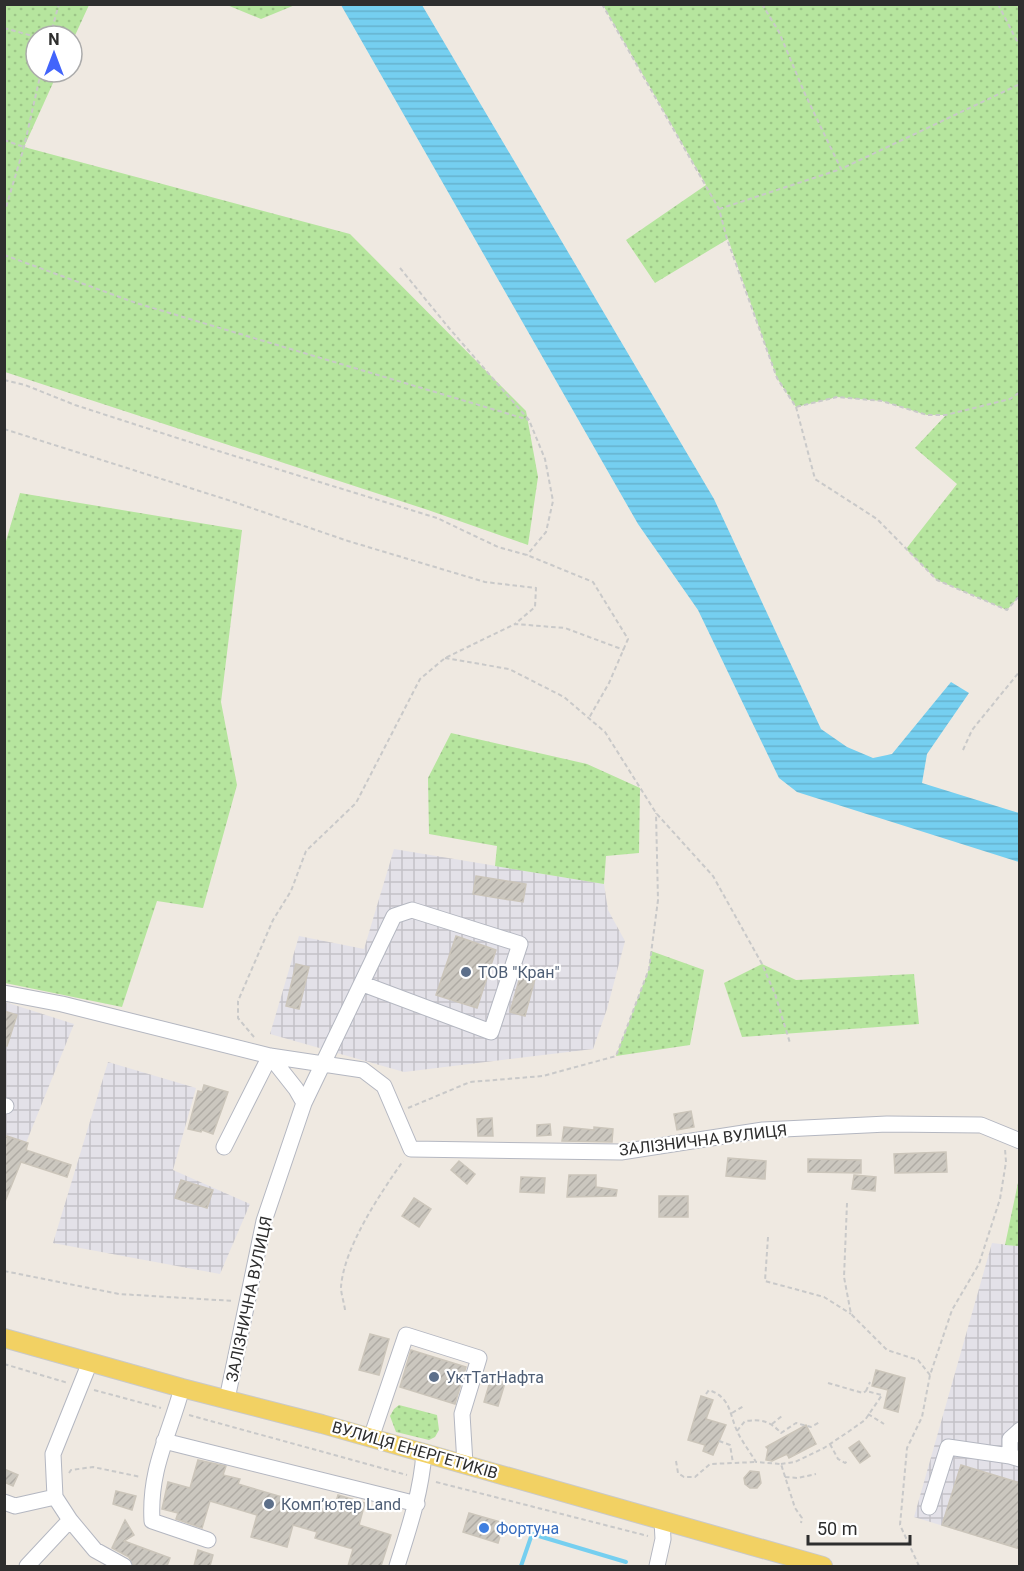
<svg xmlns="http://www.w3.org/2000/svg" width="1024" height="1571" font-family="Roboto,sans-serif">
<defs>
<pattern id="industrial-grid" width="8" height="8" patternUnits="userSpaceOnUse" patternTransform="scale(1.5)"><rect width="8" height="8" fill="#e3e1e8"/><path d="M0 4h8M4 0v8" fill="none" stroke="#c3c1c7"/></pattern>
<pattern id="grass-dots" width="8" height="8" patternUnits="userSpaceOnUse" patternTransform="scale(1.5)"><rect width="8" height="8" fill="#b6e59e"/><path d="M2 2h.1M6 6h.1" fill="none" stroke="#9dc588" stroke-width="1.8" stroke-linecap="round"/></pattern>
<pattern id="water-rules" width="6" height="5" patternUnits="userSpaceOnUse" patternTransform="scale(1.5)"><rect width="6" height="5" fill="#75cff0"/><path d="M0 2.5h6" fill="none" stroke="#66b2ce"/></pattern>
<pattern id="building-hatch" width="6" height="6" patternUnits="userSpaceOnUse" patternTransform="scale(1.5)"><rect width="6" height="6" fill="#cbc7bf"/><path d="M-1 1l2-2M0 6l6-6M5 7l2-2" fill="none" stroke="#afaba4"/></pattern>
</defs>
<rect width="100%" height="100%" fill="#efe9e1"/>
<path fill="url(#industrial-grid)" d="M394,849L604,884L608,910L625,941L607,1009L593,1049L404,1072L270,1034L299,936L364,949Z
M5,1002L74,1024L5,1195Z
M108,1062L196,1088L173,1170L250,1204L220,1274L53,1243Z
M992,1243L1019,1246V1549L914,1517Z"/>
<path fill="url(#grass-dots)" d="M5,4L89,5L72,42V36H36V72H58L24,147L350,234L526,411L538,477L528,545L428,510L5,372Z
M227,5H295L261,19Z
M603,5H1019L1020,595L1007,610L937,580L906,549L957,484L915,448L946,415H927L882,401L837,397L796,407L777,378L728,239L655,283L626,240L706,185Z
M20,493L242,530L221,702L237,785L203,908L157,901L122,1007L5,983L4,548Z
M451,733L587,764L640,788L639,853L606,856L604,884L495,866L497,846L429,834L428,778Z
M651,951L704,970L690,1045L616,1056L649,969Z
M762,964L796,980L914,974L919,1024L742,1037L724,983Z
M1019,1178V1246L1005,1245Z
M399,1405L437,1415L439,1430L435,1437L429,1440L396,1432L390,1416L394,1409Z"/>
<path fill="url(#water-rules)" d="M341,5H422L714,499L821,729L847,747L873,758L892,754L951,682L969,693L927,754L922,783L1019,813V862L797,792L779,778L698,610L638,524Z"/>
<g fill="none" stroke-linecap="round" stroke-linejoin="round">
<path stroke="#75cff0" stroke-width="4" d="M521,1566L532,1534L626,1562"/>
</g>
<path fill="url(#building-hatch)" stroke="#cbc5ba" stroke-width="1.5" d="M476,876L526,884L523,902L473,894Z
M456,936L496,950L477,1008L436,995Z
M296,964L309,967L299,1009L286,1006Z
M522,970L536,975L525,1016L510,1012Z
M4,1011L17,1015L7,1046H4Z
M204,1085L228,1092L213,1134L202,1130L201,1132L188,1129L198,1091L202,1092Z
M691,1111L694,1127L677,1130L674,1114Z
M492,1118L493,1136H478L477,1119Z
M550,1124L551,1135L537,1136V1125Z
M564,1127L594,1130V1127L613,1129L612,1142L562,1141Z
M4,1135L28,1143L26,1150L71,1165L67,1177L21,1162L4,1204Z
M946,1152L947,1172L895,1173L894,1154Z
M728,1158L766,1161L765,1179L726,1176Z
M808,1159L861,1160V1173L808,1172Z
M459,1161L475,1174L467,1184L451,1170Z
M569,1175H596V1187L617,1190L616,1196L567,1197Z
M854,1175L876,1177L875,1191L852,1189Z
M521,1177L545,1178L544,1193L520,1192Z
M181,1180L213,1190L207,1208L175,1198Z
M659,1196H688V1217H659Z
M414,1198L431,1209L419,1227L402,1216Z
M370,1334L389,1339L379,1375L359,1370Z
M411,1350L466,1367L455,1404L400,1387Z
M876,1370L905,1378L898,1412L884,1408L888,1390L872,1386Z
M491,1378L505,1383L498,1406L484,1402Z
M701,1396L713,1400L706,1419L726,1425L713,1455L703,1451L705,1445L688,1440Z
M806,1425L816,1444L789,1458L787,1454L772,1461L766,1460L768,1449L766,1447Z
M859,1441L870,1456L860,1463L849,1448Z
M198,1460L226,1466L223,1475L240,1479L238,1484L333,1512L338,1495L365,1503L359,1525L391,1535L381,1566H348L353,1549L315,1538L317,1532L293,1525L287,1547L251,1537L257,1515L210,1501L202,1528L176,1519L178,1513L162,1509L168,1482L190,1488Z
M961,1465L1020,1483V1549L942,1525Z
M4,1469L18,1475L13,1486L4,1482Z
M750,1471L759,1472L761,1483L757,1488H750L745,1484L744,1478Z
M116,1491L136,1496L132,1510L113,1504Z
M469,1513L504,1523L498,1543L463,1532Z
M125,1520L134,1535L124,1541L170,1558L167,1566H139L133,1565L129,1557L112,1548Z
M198,1550L213,1555L210,1566H194Z"/>
<g fill="none" stroke-linecap="round" stroke-linejoin="round">
<g stroke="#b4b7c1" stroke-width="17">
<path id="minor" d="M4,993L62,1004L270,1056L363,1070L384,1086L411,1149L621,1152L763,1130L887,1124L981,1125L1020,1141
M4,1106H6
M224,1147L270,1056L296,1089L304,1103
M90,1362L53,1454L55,1497L70,1520L95,1550L124,1566
M182,1388C169,1436 149,1469 152,1521L208,1540
M227,1399L264,1221L304,1103L394,916L412,910L520,944L491,1032L363,984
M371,1438L406,1335L479,1358L462,1414L465,1464
M164,1441L417,1504
M1010,1456V1439L1020,1430
M4,1502L15,1506L55,1497
M929,1507L948,1447L1010,1456L1020,1459
M27,1566L70,1520
M397,1566C409,1528 421,1493 424,1453
M657,1566L663,1539L662,1521"/>
</g>
<g stroke="#c9c9c9" stroke-width="20">
<path id="major" d="M4,1338L182,1388L322,1424L823,1566"/>
</g>
<path stroke="#c9c9c9" stroke-width="2" stroke-dasharray="4.5 3" stroke-linecap="butt" d="M602,4L719,209L727,239L777,378L796,407L837,397L882,401L927,415H946L1010,399L1020,392
M762,4L779,32L805,94L841,169L1020,84
M998,4L1020,47
M4,28L36,37
M50,36L59,4
M4,140L24,147
M719,209L841,169
M4,214L24,147L41,72
M4,255L136,303L529,420
M400,268L449,328L529,420L545,459L553,501L546,532L527,555
M4,380L25,385L75,405L202,446L437,518L498,547L527,555L593,582L628,639L609,683L589,718
M796,407L815,479L877,519L937,580L1007,610L1020,595
M4,429L231,501L348,541L485,582L536,588L535,607L515,624
M445,658L509,669L564,697L605,732L656,813L713,876L762,964L775,994L790,1043
M963,750L972,730L1020,671
M254,1037L238,1018V1001L273,920L291,891L306,851L356,803L420,679L445,658L515,624L565,628L624,650
M408,1108L470,1082L543,1076L616,1056L649,969L658,900L656,813
M847,1203L844,1277L851,1314L887,1350L918,1360L930,1375
M768,1237L765,1281L824,1297L851,1314
M4,1271L119,1294L234,1301
M345,1310C344,1302 341,1294 341,1287C344,1247 380,1194 403,1161
M4,1364L68,1383
M828,1383L863,1393L866,1391
M94,1390L161,1408
M706,1394L709,1390C732,1398 729,1415 738,1433C743,1443 750,1452 756,1462L781,1464L795,1508L802,1518L801,1523
M732,1413L744,1406
M868,1414L884,1424
M189,1415L407,1475
M772,1424L783,1415
M737,1431L745,1421C761,1419 770,1421 781,1433L796,1423L811,1427L820,1422
M719,1441L730,1445L733,1463
M830,1444L838,1459L845,1463L849,1460
M676,1461L678,1473L684,1477H695L710,1464L756,1462
M781,1464L795,1462L824,1448L848,1432L865,1420L882,1395L866,1391L870,1382
M69,1473L71,1470L93,1467L141,1477
M785,1477L798,1478L816,1474
M436,1482L648,1536
M919,1566L900,1525L907,1448L922,1417L930,1375L952,1310L979,1264L1000,1199L1006,1162L1005,1149"/>
<use href="#minor" stroke="#fff" stroke-width="15"/>
<use href="#major" stroke="#f2d163" stroke-width="18"/>
</g>
<g fill="#5c6f8a" stroke="#fff" stroke-width="2">
<circle cx="466" cy="972" r="6"/>
<circle cx="434" cy="1377" r="6"/>
<circle cx="269" cy="1504" r="6"/>
</g>
<circle fill="#3f7fe0" stroke="#fff" stroke-width="2" cx="484" cy="1528" r="6"/>
<g text-anchor="middle" dominant-baseline="central" stroke-width="4.5" stroke-linejoin="round" paint-order="stroke">
<g font-size="16" fill="#4e5e75" stroke="#fff" text-anchor="start">
<text x="478" y="972">ТОВ "Кран"</text>
<text x="446" y="1377">УктТатНафта</text>
<text x="281" y="1504">Комп’ютер Land</text>
</g>
<g font-size="16" fill="#2e2e2e" stroke="#fff">
<text transform="translate(703 1140) rotate(-7)">ЗАЛІЗНИЧНА ВУЛИЦЯ</text>
<text transform="translate(249 1299) rotate(-78)">ЗАЛІЗНИЧНА ВУЛИЦЯ</text>
<text transform="translate(415 1450) rotate(16)">ВУЛИЦЯ ЕНЕРГЕТИКІВ</text>
</g>
<g font-size="16" fill="#366cbe" stroke="#fff" text-anchor="start">
<text x="496" y="1528">Фортуна</text>
</g>
</g>
<rect width="1024" height="1571" fill="none" stroke="#2e2e2e" stroke-width="12"/>
<g transform="translate(54 54)"><circle r="28" fill="#ffffff" stroke="#ababab" stroke-width="1.5"/>
<path d="M0-4.5L10 22L0 15L-10 22Z" fill="#4264fb"/>
<text y="-9" font-size="16" font-weight="bold" text-anchor="middle" fill="#2e2e2e">N</text>
</g>
<path d="M808 1535v9h102v-9" fill="none" stroke="#2e2e2e" stroke-width="3"/>
<text x="817" y="1535" font-size="18" fill="#2e2e2e" stroke="#ffffff" stroke-width="4.5" paint-order="stroke">50 m</text>
</svg>
